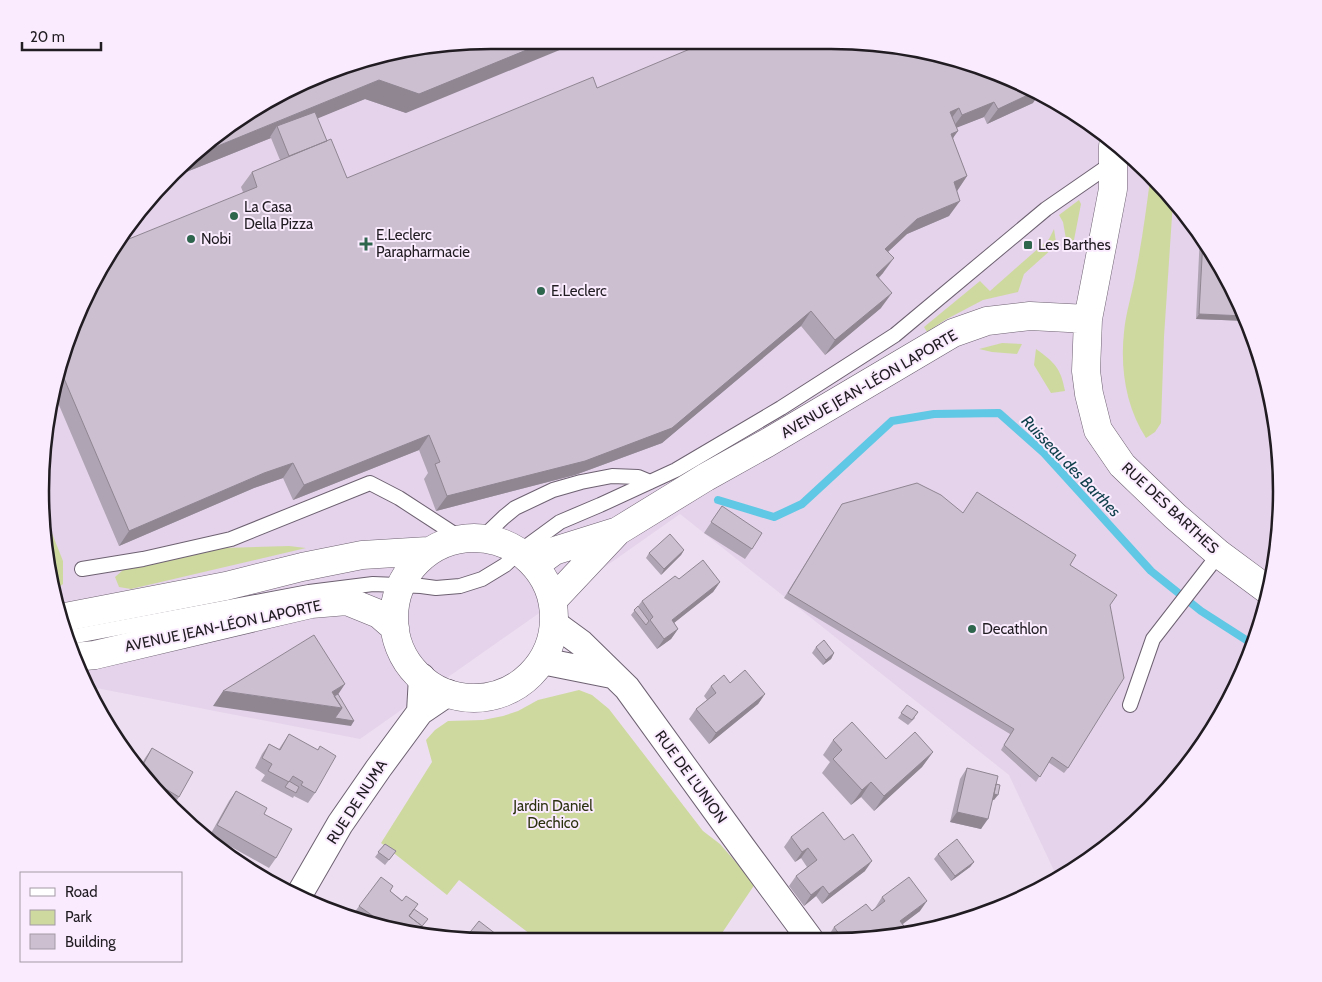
<svg xmlns="http://www.w3.org/2000/svg" width="1322" height="982" font-family="Cabin,sans-serif">
<rect width="100%" height="100%" fill="#eddff1"/>
<path fill="#e5d3eb" d="M491,40L860,41L947,55L1082,116L1189,217L1236,292L1267,375L1281,462L1278,550L1258,636L1221,717L1170,789L1105,849L1057,877L1009,775L680,514L360,739L91,687L64,636L41,521L49,403L87,291L152,193L265,101L374,55Z"/>
<path fill="#ced9a0" d="M1150,180L1173,201L1164,337L1161,423L1155,432L1146,438C1126,407 1120,369 1124,332C1126,311 1133,291 1136,271C1142,241 1146,211 1150,180Z
M1079,200L1081,204L1073,245L1066,239L1063,222L1059,215Z
M1054,229L1056,242L1053,248L1024,274L1018,292L983,300L945,320L927,332L924,327L980,281L990,291L1049,239Z
M1002,343L1022,344L1017,354L992,352L979,349Z
M1036,349C1054,362 1061,368 1065,391L1051,393L1034,365Z
M42,508L63,561V584L55,590L41,521Z
M289,546L306,548L131,589L119,587L115,577L123,570L224,548Z
M579,690L592,695L609,709L703,831L720,844L755,884L718,939L538,940L459,880L447,895L381,843L432,762L426,740L435,730L448,721L483,720L503,716L518,711L538,700Z"/>
<g fill="none" stroke-linecap="round" stroke-linejoin="round">
<path stroke="#60c7e4" stroke-width="8" d="M718,500L774,517L802,504L892,421L934,414L999,413L1044,453L1151,571L1201,611L1254,645"/>
<g stroke="#6d6171" stroke-width="16">
<path id="service" d="M481,539L504,517L515,508L553,490L581,482L612,476L638,477L650,482
M82,569L143,559L231,539L370,483L399,498L462,539
M65,638L309,592L373,584L421,586L436,588L460,586L482,579L505,565L519,552L560,522L600,505L676,470L781,408L895,335L1046,209L1114,162
M1130,705L1153,639L1219,554"/>
</g>
<g stroke="#6d6171" stroke-width="28">
<path id="minor" d="M555,624L581,643L627,688L742,847L810,939
M542,661L612,675
M420,712L422,677
M299,895L340,824L378,769L420,712L448,693"/>
</g>
<g stroke="#6d6171" stroke-width="29">
<path id="tertiary" d="M1113,146V189L1088,319L1086,371L1089,394L1098,430L1122,465L1175,516L1219,554L1269,591
M394 618a80 80 0 1 1 160 0a80 80 0 1 1-160 0Z
M535,565L554,551L618,531L706,477L767,443L953,333L987,321L1030,316L1088,319
M553,600L617,532
M60,618L226,586L302,567L362,555L428,551
M75,657L95,655L311,604L347,601L379,614L395,628"/>
</g>
<use href="#service" stroke="#fff" stroke-width="14"/>
<use href="#minor" stroke="#fff" stroke-width="26"/>
<use href="#tertiary" stroke="#fff" stroke-width="28"/>
</g>
<path fill="#afa4b3" d="M374,55L406,113L365,99L317,118L327,141L347,178L597,88L1033,103L987,124L984,117L957,127L953,139L967,176L957,191L949,216L907,234L888,252L883,273L879,278L881,308L825,355L801,326L662,443L575,475L436,511L424,479L428,473L419,450L293,500L283,478L254,488L119,546L53,391L87,291L243,192L241,187L252,172L280,160L271,138L169,179Z
M1200,234L1236,292L1247,321L1196,319Z
M842,504L963,513L1070,565L1110,605L1068,768L1064,773L1048,762L1036,782L1001,750L1010,734L784,598Z
M722,506L752,549L745,559L704,533Z
M684,550L681,555L661,575L646,558L649,553Z
M720,582L713,592L674,623L678,629L671,639L657,649L631,615L642,601Z
M816,647L834,653L831,659L823,665L812,653Z
M730,683L765,694L758,704L709,744L689,719L696,709L707,700L704,696L711,686Z
M907,705L915,718L908,725L898,718Z
M289,734L315,793L308,803L294,796L293,798L261,781L265,775L255,768L262,754L269,744L279,749Z
M833,740L886,759L933,752L922,767L874,811L861,797L851,805L822,773L830,762L823,755Z
M152,748L179,797L172,807L138,771L145,758Z
M967,768L996,784L994,800L993,799L981,829L950,822L960,779Z
M236,791L264,814L276,858L269,868L210,835L229,801Z
M791,837L844,840L865,871L822,904L816,896L804,906L789,886L796,876L807,867L801,858L795,862L784,847Z
M385,844L396,851L385,865L375,857Z
M938,854L974,862L970,867L951,881L934,859Z
M390,891L414,909L417,934L374,927L358,920L352,916L359,906Z
M882,897L920,911L903,924L890,938L828,939L827,938L834,927L872,911L875,908Z"/>
<path fill="#8f8692" d="M551,40H584L406,113L365,99L280,134L277,126L270,137L271,138L169,179L203,152L379,80Z
M1032,93L1038,96L1033,103L987,124L998,109Z
M994,102L984,117L951,130L962,115Z
M959,108L948,123L950,112Z
M958,131L948,145L951,134Z
M967,176L957,191L954,182Z
M960,201L949,216L907,234L875,264L885,249L917,219Z
M894,258L883,273L866,290L876,275Z
M892,293L881,308L825,355L835,340Z
M811,311L801,326L662,443L575,475L436,511L447,496Z
M1199,314L1245,316L1247,321L1196,319Z
M429,435L419,450L293,500L304,485Z
M293,463L283,478L254,488L119,546L129,531L264,473Z
M684,550L681,555L661,575L664,569Z
M720,582L713,592L665,630L672,620Z
M678,629L671,639L657,649L664,639Z
M834,653L831,659L823,665L826,660Z
M345,684L335,699L332,692Z
M223,691L342,708L354,721L351,726L213,706Z
M765,694L758,704L709,744L716,733Z
M933,752L922,767L874,811L884,796Z
M871,782L861,797L851,805L862,790Z
M992,793L998,795L994,800L988,798Z
M957,812L988,819L981,829L950,822Z
M808,848L801,858L795,862L802,852Z
M872,861L865,871L822,904L829,894Z
M974,862L970,867L951,881L955,876Z
M823,886L816,896L804,906L811,895Z
M927,901L920,911L893,931L900,921Z"/>
<path fill="#ccbfd0" stroke="#8f8692" d="M491,40H551L419,94L379,80L203,152L265,101L374,55Z
M709,41H860L947,55L1032,93L998,109L994,102L962,115L959,108L950,112L958,131L951,134L967,176L954,182L960,201L917,219L885,249L894,258L876,275L892,293L835,340L811,311L672,428L585,461L447,496L435,464L440,462L429,435L304,485L293,463L264,473L129,531L60,369L87,291L119,243L257,187L252,172L331,139L347,178L593,77L597,88Z
M315,112L327,141L289,156L277,126Z
M1203,239L1236,292L1245,316L1199,314Z
M917,483L941,495L963,513L977,492L1076,555L1070,565L1117,595L1110,605L1124,678L1068,768L1052,757L1040,777L1004,745L1014,729L788,593L842,504Z
M722,506L762,533L752,549L711,522Z
M670,534L684,550L664,569L649,553Z
M703,560L720,582L672,620L678,629L664,639L650,620L653,617L642,601L675,576L679,579Z
M638,606L649,621L646,625L634,610Z
M314,635L345,684L332,692L342,708L223,691Z
M824,640L834,653L826,660L816,647Z
M745,670L765,694L716,733L696,709L716,693L711,686L724,675L730,683Z
M338,694L354,721L335,718L342,708L334,696Z
M907,705L918,712L912,720L901,713Z
M852,722L886,759L915,732L933,752L884,796L871,782L862,790L833,759L842,750L833,740Z
M289,734L318,750L320,746L336,756L315,793L301,785L303,782L293,776L289,782L268,771L272,764L262,758L269,744L280,750Z
M152,748L193,772L179,797L141,774L139,772Z
M967,768L998,776L988,819L957,812Z
M289,781L299,787L296,793L285,787Z
M996,784L1000,785L998,795L994,794Z
M236,791L267,808L264,814L292,829L276,858L217,825Z
M823,812L844,840L853,834L872,861L829,894L823,886L811,895L796,876L817,860L808,848L802,852L791,837Z
M957,839L974,862L955,876L938,854Z
M385,844L396,851L389,860L378,852Z
M381,877L393,886L390,891L402,901L406,896L418,904L409,916L422,926L416,934L391,929L359,906Z
M909,877L927,901L900,921L907,930L900,936L890,938H842L834,927L866,904L872,911L885,901L882,897Z
M414,909L428,919L418,931L422,926L409,916Z
M936,920L940,925L929,928V926Z
M479,921L505,941H463Z
M455,935L462,941L452,939Z"/>
<g fill="#2e654d" stroke="#faecfe" stroke-width="2">
<circle cx="234" cy="216" r="5"/>
<circle cx="191" cy="239" r="5"/>
<path d="M363.5 236.5h5v5h5v5h-5v5h-5v-5h-5v-5h5z"/>
<rect x="1023" y="240" width="10" height="10" rx="2.5"/>
<circle cx="541" cy="291" r="5"/>
<circle cx="972" cy="629" r="5"/>
</g>
<g text-anchor="middle" dominant-baseline="central" stroke-width="4" stroke-linejoin="round" paint-order="stroke">
<g font-size="15" fill="#201c22" stroke="#faecfe" text-anchor="start">
<text x="244" y="207">La Casa<tspan x="244" dy="17">Della Pizza</tspan></text>
<text x="376" y="235">E.Leclerc<tspan x="376" dy="17">Parapharmacie</tspan></text>
<text x="201" y="239">Nobi</text>
<text x="1038" y="245">Les Barthes</text>
<text x="551" y="291">E.Leclerc</text>
<text x="982" y="629">Decathlon</text>
</g>
<g font-size="15" fill="#201c22" stroke="#faecfe">
<text transform="translate(869 384) rotate(-30)">AVENUE JEAN-LÉON LAPORTE</text>
<text transform="translate(1170 508) rotate(43)">RUE DES BARTHES</text>
<text transform="translate(223 626) rotate(-12)">AVENUE JEAN-LÉON LAPORTE</text>
<text transform="translate(691 777) rotate(54)">RUE DE L'UNION</text>
<text transform="translate(357 802) rotate(-57)">RUE DE NUMA</text>
</g>
<g font-size="15" fill="#2c310f" stroke="#faecfe">
<text x="553" y="806">Jardin Daniel<tspan x="553" dy="17">Dechico</tspan></text>
</g>
<g font-size="16" font-style="italic" fill="#0e3e4a" stroke="#faecfe">
<text transform="translate(1071 466) rotate(46)">Ruisseau des Barthes</text>
</g>
</g>
<path d="M0 0H1322V982H0ZM491 49H831A442 442 0 0 1 1273 491V491A442 442 0 0 1 831 933H491A442 442 0 0 1 49 491V491A442 442 0 0 1 491 49Z" fill="#faecfe" fill-rule="evenodd"/>
<path fill="none" stroke="#201c22" stroke-width="2.5" d="M491 49H831A442 442 0 0 1 1273 491V491A442 442 0 0 1 831 933H491A442 442 0 0 1 49 491V491A442 442 0 0 1 491 49Z"/>
<rect x="20" y="872" width="162" height="90" fill="#faecfe" stroke="#a399a6"/>
<rect x="30" y="888" width="25" height="8" fill="#ffffff" stroke="#a399a6"/>
<text x="65" y="897" font-size="15" fill="#201c22">Road</text>
<rect x="30" y="910" width="25" height="15" fill="#ced9a0" stroke="#a399a6"/>
<text x="65" y="922" font-size="15" fill="#201c22">Park</text>
<rect x="30" y="934" width="25" height="15" fill="#ccbfd0" stroke="#a399a6"/>
<text x="65" y="947" font-size="15" fill="#201c22">Building</text>
<path d="M22 42v8h79v-8" fill="none" stroke="#201c22" stroke-width="2.5"/>
<text x="30" y="42" font-size="15" fill="#201c22" stroke="#faecfe" stroke-width="4" paint-order="stroke">20 m</text>
</svg>
